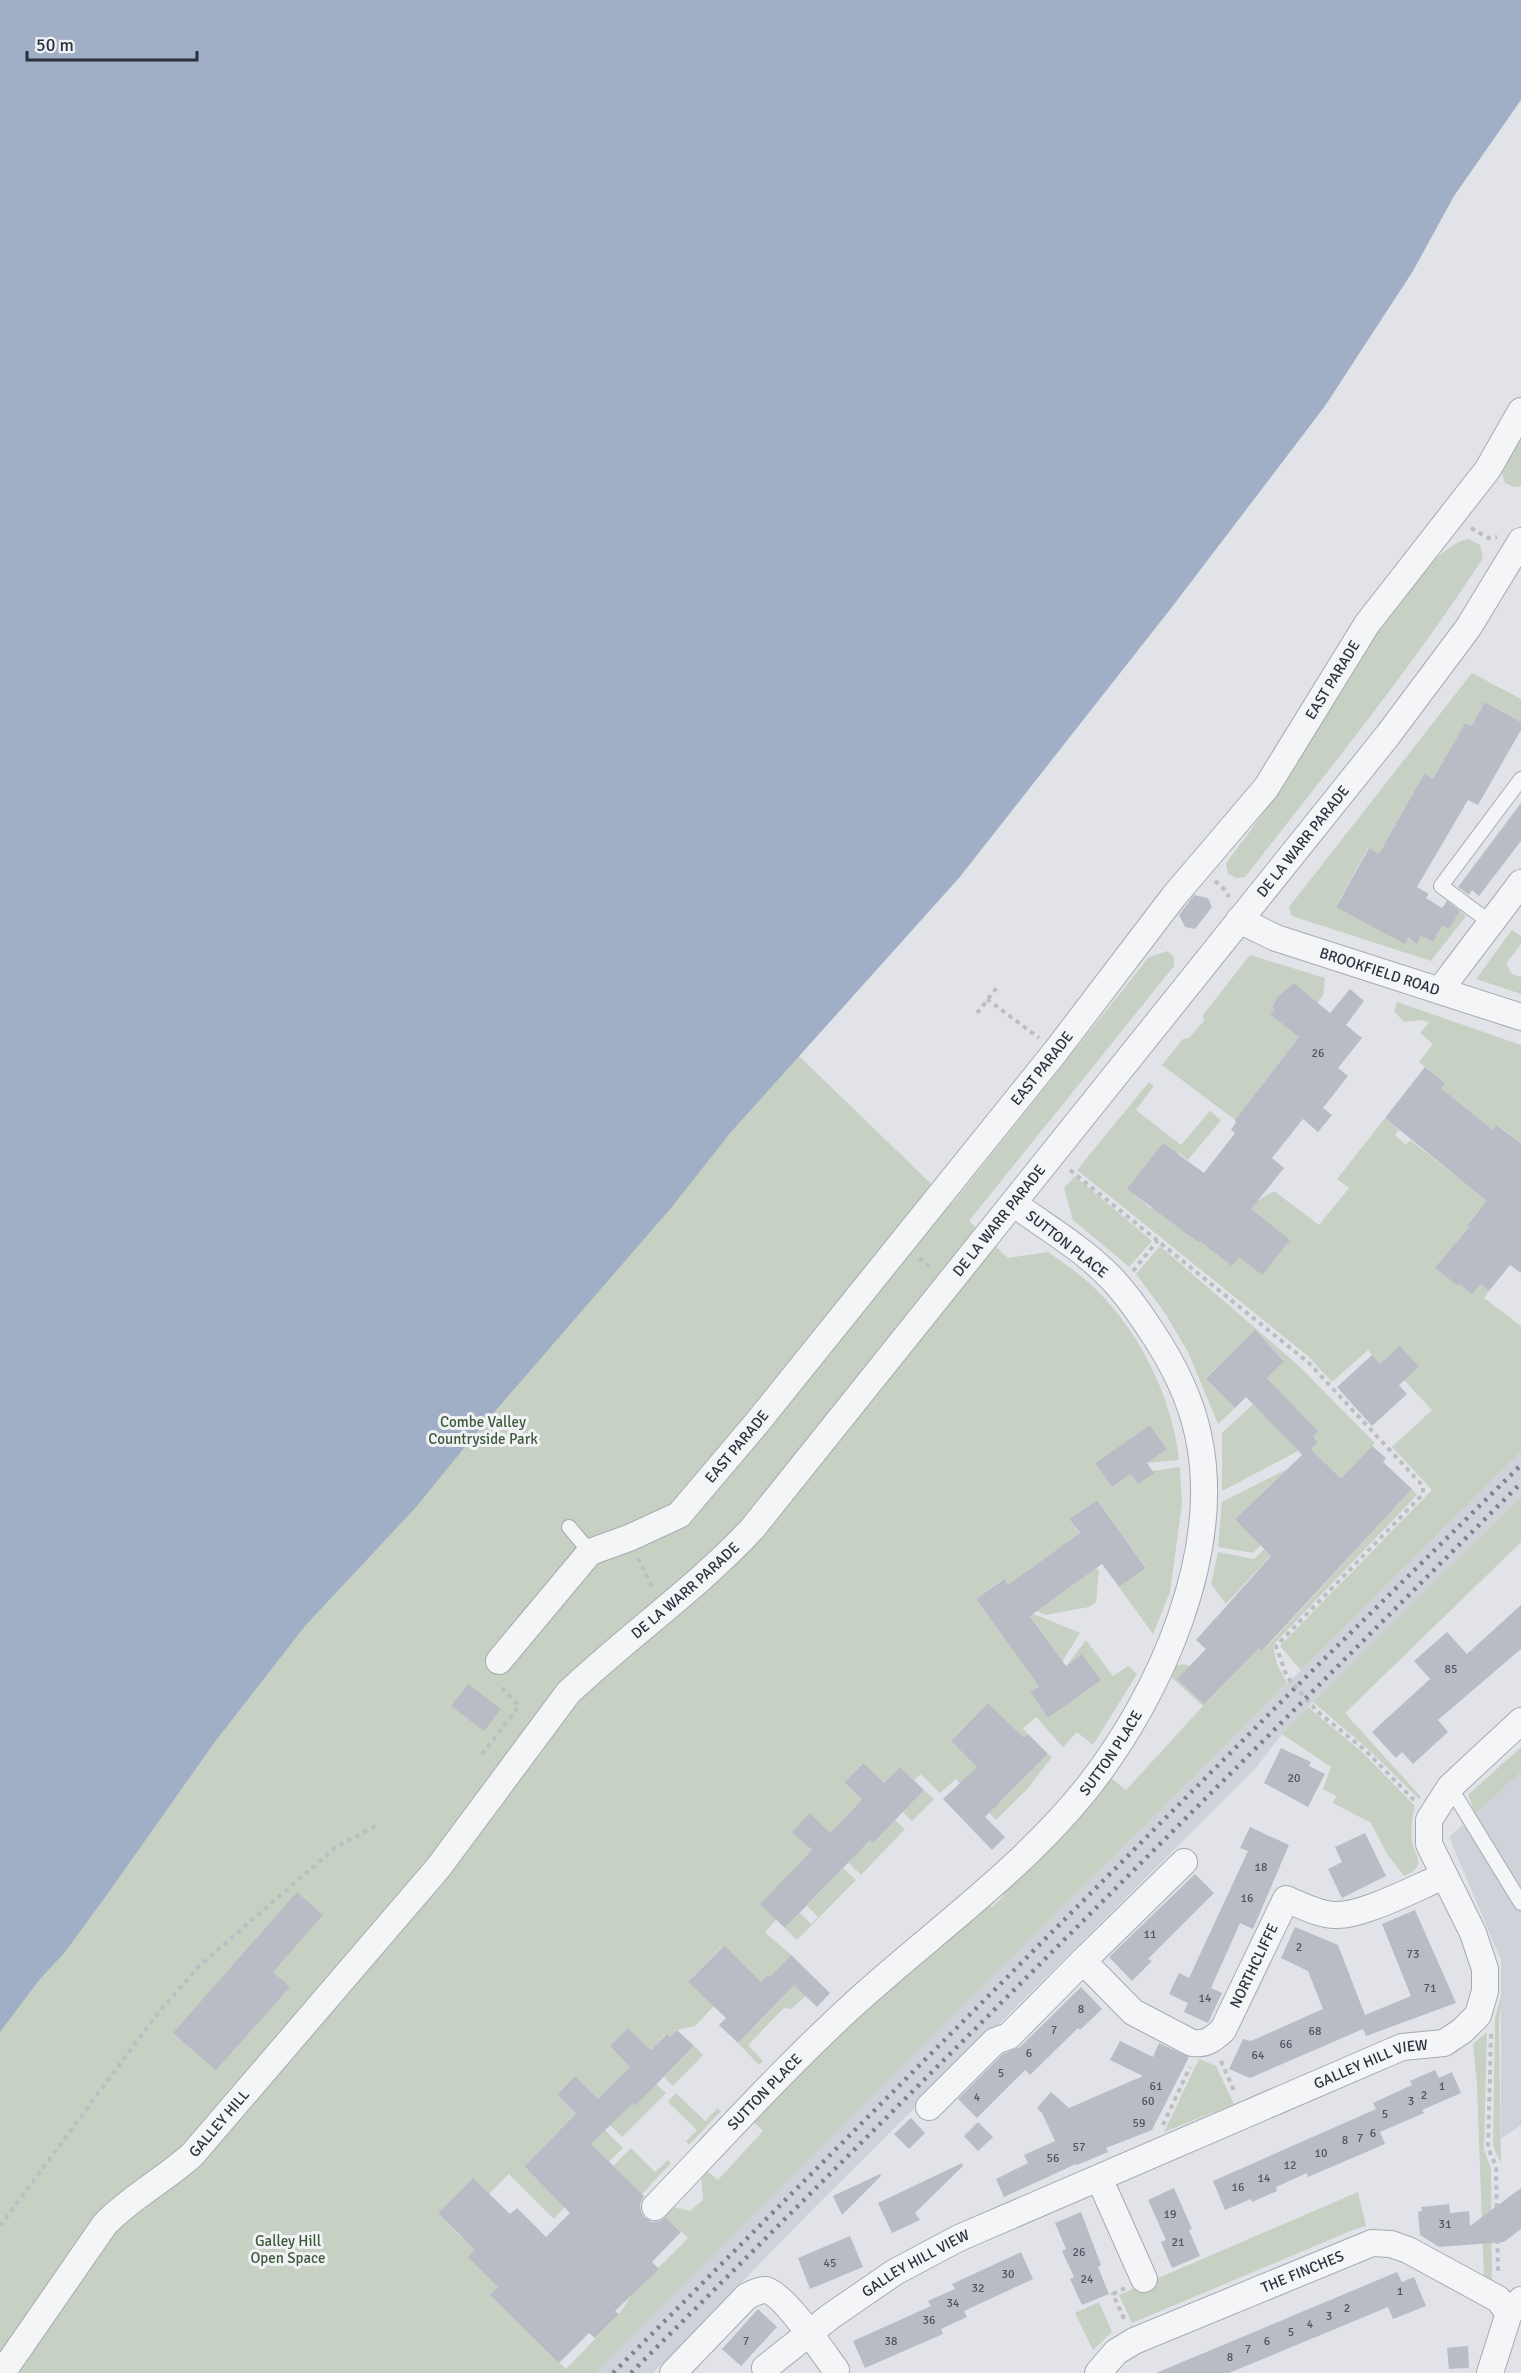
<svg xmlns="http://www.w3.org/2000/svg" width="1521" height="2373" font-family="Signika,sans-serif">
<rect width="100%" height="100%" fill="#e1e3e8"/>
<path fill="#d0d2da" d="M1521,1399V1542L1364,1694L1324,1691L1282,1734L1256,1768L814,2208L653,2373H573L1301,1670L1280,1646Z
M1521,1772V2125L1501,2139V1960L1449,1837Z"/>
<path fill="#c6d1c3" d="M1521,437V486L1514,487L1505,483L1502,473Z
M1469,539L1480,545L1483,558C1411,669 1327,772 1245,877L1236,878L1228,874L1226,863C1252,829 1277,795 1300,758C1329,713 1418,546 1469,539Z
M1472,673L1521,699V722L1486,702L1472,726L1465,723L1433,779L1423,774L1379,854L1368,848L1336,906L1417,943L1421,936L1433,942L1442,926L1449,929L1460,911L1466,916L1431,961L1292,916L1289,907Z
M1512,930L1521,936V944L1506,964L1512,974L1521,977V994L1476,979Z
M1168,951L1174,957V966L969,1221L1008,1258L1048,1252C1062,1262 1076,1271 1089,1283C1137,1326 1172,1395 1179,1460L1147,1463L1167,1449L1150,1425L1095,1463L1112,1487L1131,1474L1180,1467L1182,1505L1170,1592L1153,1634L1119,1587L1146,1567L1097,1500L1069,1519L1089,1547L1018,1599L1003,1579L976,1599L1032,1676L1050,1677L1030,1692L1048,1718L1100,1680L1082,1654L1067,1665L1086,1640L1113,1676L1128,1666L1137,1674L1093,1745L1077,1732L1063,1747L1036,1717L1023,1728L1028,1734L1013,1750V1728L988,1703L951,1741L975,1764L995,1744L978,1783L999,1803L1048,1754L1052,1757L1028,1788L996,1820L956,1779L940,1793L921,1774L914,1780L900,1767L884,1783L862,1763L844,1782L865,1803L850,1818L847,1815L830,1833L810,1814L793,1832L812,1850L776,1920L765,1932L791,1955L778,1969L806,1996L791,2009L784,2008L748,2045L763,2061L759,2065L738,2043L786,1993L768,1975L751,1993L749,1970L723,1945L689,1981L714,2006L695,2026L677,2030L670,2037L666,2034L651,2050L628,2028L610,2046L632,2069L598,2099L575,2076L557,2095L579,2118L559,2131L524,2166L547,2189L575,2196L554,2219L509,2174L489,2194L473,2178L438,2213L462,2238L474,2226L487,2238L468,2257L535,2226L540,2231L497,2276L502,2283L490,2295L566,2369L619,2314L633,2293L688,2238L663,2214L675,2207L690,2211L703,2200L701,2176L706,2170L718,2180L763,2131L751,2119L787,2078L986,1901L992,1907L1004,1896L999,1890L1110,1777L1126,1790L1203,1706L1170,1676L1175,1666L1184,1664L1190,1666L1178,1679L1216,1691L1258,1647L1263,1651L1412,1489L1417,1495L1273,1645L1277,1664L1287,1683L595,2373H0V1042L770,1028L952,1204L1149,957Z
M1250,955L1325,978L1323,995L1318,1003L1295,984L1277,997L1272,1006L1275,1009L1271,1014L1299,1037L1235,1120L1162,1065L1183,1039L1189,1038L1204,1021L1203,1015Z
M1397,1002L1521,1045V1144L1498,1125L1493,1130L1441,1088L1444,1082L1419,1062L1433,1044L1420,1033L1429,1023L1423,1020L1404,1022L1394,1011Z
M1149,1082L1154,1086L1136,1110L1181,1145L1210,1111L1221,1120L1188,1160L1179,1153L1128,1189L1151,1209L1154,1205L1198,1243L1241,1210L1274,1191L1319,1225L1349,1188L1337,1179L1385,1118L1399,1130L1395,1135L1406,1145L1410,1140L1464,1182L1502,1193L1486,1213L1480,1209L1467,1224L1469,1227L1436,1268L1458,1286L1460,1284H1480L1489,1291L1484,1298L1521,1326V1451L1301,1670L1280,1646L1432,1490L1392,1447L1432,1410L1404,1380L1418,1367L1380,1364L1368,1350L1332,1382L1308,1356L1077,1170Z
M1075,1176L1152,1241L1129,1267L1073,1220L1064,1188Z
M1160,1246L1297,1364L1375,1443L1226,1604L1211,1584L1218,1552L1254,1559L1293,1521L1326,1464L1311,1449L1318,1442L1313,1437L1318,1431L1267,1378L1284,1360L1255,1331L1206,1377L1235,1408L1218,1424L1188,1352L1165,1313L1136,1274Z
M1253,1404L1298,1451L1222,1491V1433Z
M1287,1469L1235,1519L1277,1530L1253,1553L1218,1547L1222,1502Z
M1521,1497V1542L1345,1713L1421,1797L1419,1799L1368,1749L1313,1702Z
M1093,1563L1099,1571L1096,1602L1089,1607L1046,1615L1030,1608H1041L1092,1571Z
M1027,1611L1080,1633L1061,1664L1059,1656Z
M1308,1707L1363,1753L1415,1806C1412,1819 1410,1832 1413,1845C1414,1851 1420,1858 1418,1864C1416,1871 1410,1873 1404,1876L1387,1854L1371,1823L1333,1803L1336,1796L1323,1789L1331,1767L1282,1734Z
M1521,1747V1772L1475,1814L1468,1795Z
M924,1790L934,1799L912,1821L903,1812Z
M895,1820L905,1829L861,1875L848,1862L870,1840Z
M843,1868L856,1880L797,1940L785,1928L800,1913L811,1924L818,1917L807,1906Z
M1503,1990L1499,2022L1501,2164L1493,2146L1495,2018Z
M1487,2032L1484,2150L1491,2168L1492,2284L1484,2278L1477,2084L1473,2044Z
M694,2046L703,2055L673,2086L664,2077Z
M1199,2059L1216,2066L1234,2104L1164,2132Z
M656,2084L666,2093L622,2137L610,2125L633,2103L636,2105Z
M676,2093L705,2121L718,2108L721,2111L689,2145L686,2141L697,2130L668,2102Z
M605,2130L623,2148L585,2185L568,2168Z
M631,2148L655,2172L668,2160L671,2163L642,2194L613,2166Z
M1358,2192L1366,2226L1353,2230L1132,2323L1119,2295Z
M1099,2302L1112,2332L1093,2350L1075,2313Z"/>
<path fill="#a0afc5" d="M0,0H1521V100L1454,196L1413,271L1325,406L1172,607L959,878L731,1132L671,1208L477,1432L417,1506L305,1626L214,1743L106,1896L65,1952L40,1979L0,2032Z"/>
<path fill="#b9bcc5" d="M1485,702L1521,722V730L1478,805L1468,800L1417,887L1429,894L1426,898L1442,908L1447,901L1460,911L1449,929L1442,926L1433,942L1421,936L1417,944L1408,938L1405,944L1336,907L1369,848L1379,854L1424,773L1433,779L1465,723L1472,726Z
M1521,803V841L1479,896L1472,890L1469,895L1458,887Z
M1194,895L1208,898L1212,907L1195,929L1185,927L1179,915Z
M1294,983L1330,1013L1350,989L1364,1001L1346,1025L1362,1038L1338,1068L1348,1076L1323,1108L1332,1115L1318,1132L1303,1119L1272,1158L1284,1168L1251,1209L1290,1240L1262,1275L1239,1257L1232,1266L1200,1241L1199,1243L1127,1189L1163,1143L1204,1173L1235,1133L1231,1130L1236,1122L1235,1120L1299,1037L1270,1014L1275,1009L1272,1007L1277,997Z
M1425,1067L1445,1083L1441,1088L1493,1130L1497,1125L1521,1144V1273L1510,1265L1489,1291L1480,1284L1472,1294L1460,1284L1458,1286L1435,1268L1469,1227L1467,1225L1487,1201L1385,1118Z
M1255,1330L1284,1361L1267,1378L1318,1431L1313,1437L1318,1442L1311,1449L1341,1479L1372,1446L1386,1458L1383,1462L1412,1489L1262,1651L1259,1648L1204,1704L1177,1679L1206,1649L1196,1640L1271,1556L1235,1519L1302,1455L1246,1397L1235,1408L1206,1378Z
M1400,1346L1419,1367L1399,1385L1407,1394L1372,1426L1337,1387L1372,1355L1380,1364Z
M1150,1425L1167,1449L1147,1463L1154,1473L1138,1484L1131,1474L1112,1487L1095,1463Z
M1097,1500L1146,1568L1119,1587L1102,1564L1030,1616L1066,1666L1082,1654L1101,1680L1048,1718L1030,1692L1039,1686L976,1599L1004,1579L1008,1585L1080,1533L1069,1519Z
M1521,1605V1649L1438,1720L1448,1732L1413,1764L1402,1752L1396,1758L1372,1732L1430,1679L1414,1661L1447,1632L1467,1654Z
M468,1684L501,1709L484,1731L451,1706Z
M988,1703L1024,1738L1028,1734L1048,1754L985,1817L1005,1837L992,1850L943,1799L977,1767L951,1741Z
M1281,1748L1311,1762L1309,1766L1325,1774L1308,1807L1264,1783Z
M863,1763L884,1783L900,1767L924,1790L873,1843L870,1840L785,1928L760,1904L812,1850L792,1832L810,1813L830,1833L862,1800L844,1782Z
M1250,1827L1289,1845L1253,1929L1240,1923L1211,1988L1222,1993L1208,2023L1184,2012L1188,2003L1169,1994L1179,1973L1189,1978L1248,1851L1240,1848Z
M1365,1833L1386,1876L1342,1898L1328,1869L1342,1862L1335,1847Z
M1195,1874L1214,1893L1148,1959L1152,1961L1132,1981L1109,1957Z
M297,1892L323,1915L273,1972L290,1987L216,2070L173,2033Z
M1415,1910L1456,2003L1366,2036L1363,2029L1250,2078L1229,2069L1243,2039L1251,2041L1323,2009L1308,1971L1281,1958L1295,1927L1338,1945L1365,2015L1411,1996L1382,1924Z
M724,1945L761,1982L768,1975L770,1977L791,1955L830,1993L817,2007L794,1985L738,2043L719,2025L726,2018L688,1982Z
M1081,1987L1102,2009L1080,2030L1078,2028L1030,2075L1025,2070L977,2118L958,2099L1003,2054L1020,2047Z
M628,2028L651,2050L667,2034L670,2037L677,2030L694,2046L635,2106L633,2103L591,2144L644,2196L640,2204L641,2212L644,2217L652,2222L660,2221L666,2217L681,2232L652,2262L659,2269L615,2311L619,2314L595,2338L589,2333L559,2363L490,2295L498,2287L468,2257L475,2250L438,2213L473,2178L510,2214L517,2208L546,2237L570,2213L524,2166L576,2114L557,2095L575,2076L598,2099L630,2067L610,2046Z
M1120,2041L1153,2057L1159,2043L1189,2057L1152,2130L1106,2148L1108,2152L1077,2165L1076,2164L1004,2197L996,2179L1028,2163L1024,2155L1055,2141L1042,2113L1037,2108L1051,2092L1069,2108L1143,2076L1110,2060Z
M1435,2070L1439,2078L1452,2072L1461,2093L1422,2110L1424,2113L1380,2132L1385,2144L1308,2177L1307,2173L1276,2187L1277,2191L1252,2202L1251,2199L1225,2210L1213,2181L1376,2109L1373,2103L1412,2085L1410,2081Z
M911,2118L925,2133L909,2149L894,2134Z
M978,2122L993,2137L978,2151L964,2136Z
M962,2163L963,2166L915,2213L920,2220L892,2233L878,2203Z
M880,2174L881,2176L842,2215L833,2196Z
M1174,2188L1192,2229L1189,2230L1200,2256L1172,2268L1161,2242L1166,2240L1148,2200Z
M1521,2188V2229L1504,2242L1439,2247L1420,2235L1418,2212L1422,2211L1421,2207L1449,2204L1450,2213L1469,2211L1470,2226Z
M1081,2212L1101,2265L1098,2267L1109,2294L1082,2305L1070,2279L1074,2277L1062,2251L1066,2249L1055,2223Z
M850,2236L863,2267L810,2289L798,2258Z
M1021,2252L1033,2279L964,2311L967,2317L941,2329L943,2334L865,2368L853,2341L931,2306L928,2301L955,2289L952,2284Z
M1397,2272L1402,2282L1414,2277L1426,2306L1393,2319L1388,2307L1229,2373H1156Z
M758,2309L777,2327L741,2366L722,2349Z
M1468,2346L1469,2368L1449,2369L1447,2348Z"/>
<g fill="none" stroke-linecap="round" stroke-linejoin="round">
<g stroke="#a7aab2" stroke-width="16">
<path id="lane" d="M1491,923L1441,886L1521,779
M569,1527L590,1552
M1450,1787L1521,1903"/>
</g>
<g stroke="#a7aab2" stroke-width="28">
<g id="street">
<path id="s1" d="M1239,920L1276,938L1521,1017"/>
<path d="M1440,990L1521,883"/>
<path id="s2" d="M499,1661L590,1552L629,1538L679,1515L756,1424L1056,1051L1174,896L1266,788L1367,624L1488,469L1521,411"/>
<path d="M1083,1961L1184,1862"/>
<path id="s3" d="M929,2107L995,2041L1009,2036L1083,1961L1133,2012L1192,2043C1206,2045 1213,2039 1223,2030L1286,1899C1301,1905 1317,1914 1334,1915C1362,1917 1417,1887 1444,1876"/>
<path d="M1099,2178L1144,2279"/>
<path id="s4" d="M655,2207C721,2138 784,2068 854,2004C933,1932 1025,1868 1091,1783C1161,1692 1224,1551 1198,1434C1190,1397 1171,1360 1150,1329C1137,1309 1123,1289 1106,1273C1079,1246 1044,1226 1013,1203"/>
<path id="s5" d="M765,2368L831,2316L895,2272L959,2238L1402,2047L1444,2043L1462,2031L1478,2015L1485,1991V1969L1473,1933L1429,1844V1820L1450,1787L1521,1721"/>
<path id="s6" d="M2,2373L105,2224C131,2197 164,2180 192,2155L438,1868L568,1693C628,1636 696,1589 752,1529L1388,735L1468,628L1521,541"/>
<path d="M673,2373L747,2296C752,2294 759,2290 765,2290C783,2292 824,2354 836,2370"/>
<path id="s7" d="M1098,2373L1116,2352L1134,2341L1372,2243L1391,2244L1408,2250L1498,2299L1509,2313"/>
<path d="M1490,2373L1509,2313L1521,2300"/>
</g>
</g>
<path stroke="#bcbec3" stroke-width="4" stroke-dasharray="4.5 4.5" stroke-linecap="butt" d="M1471,528L1488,538L1497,537
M1215,881L1226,891L1229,897
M987,999L1039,1038
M977,1013L999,985
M1070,1170L1309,1363L1423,1486V1494L1276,1646L1287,1677L1317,1711L1366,1751L1414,1800
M919,1258L932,1268
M1133,1271L1158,1240
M638,1558L653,1589
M482,1754L519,1706L498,1684
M1491,2034L1488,2148L1496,2166L1498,2271
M1221,2061L1235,2093
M1163,2125L1190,2067
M0,2226L154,2018L198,1967L336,1847L379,1824
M1125,2288L1113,2294L1125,2321"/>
<use href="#lane" stroke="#f4f5f7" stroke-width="14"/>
<use href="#street" stroke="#f4f5f7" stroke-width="26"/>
<path stroke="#7c8290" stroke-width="4.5" stroke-dasharray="3 6" stroke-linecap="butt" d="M613,2373L1313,1670L1521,1465
M631,2373L1521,1483"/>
</g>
<g text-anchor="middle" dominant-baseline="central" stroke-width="6" stroke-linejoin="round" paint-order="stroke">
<g font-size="12" fill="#4e5460">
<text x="1318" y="1053">26</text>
<text x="1451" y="1669">85</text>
<text x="1294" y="1778">20</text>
<text x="1261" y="1867">18</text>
<text x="1247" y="1898">16</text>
<text x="1150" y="1934">11</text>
<text x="1299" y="1947">2</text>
<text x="1413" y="1954">73</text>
<text x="1430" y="1988">71</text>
<text x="1205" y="1998">14</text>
<text x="1081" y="2009">8</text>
<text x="1054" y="2030">7</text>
<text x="1315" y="2031">68</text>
<text x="1286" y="2044">66</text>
<text x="1029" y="2053">6</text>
<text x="1258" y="2055">64</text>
<text x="1001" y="2073">5</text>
<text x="1156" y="2086">61</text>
<text x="1442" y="2086">1</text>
<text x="1424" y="2095">2</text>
<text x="977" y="2097">4</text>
<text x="1148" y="2101">60</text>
<text x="1411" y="2101">3</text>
<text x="1385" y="2114">5</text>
<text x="1139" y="2123">59</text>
<text x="1373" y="2133">6</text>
<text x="1360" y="2138">7</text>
<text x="1345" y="2140">8</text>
<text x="1079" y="2147">57</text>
<text x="1321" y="2153">10</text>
<text x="1053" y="2158">56</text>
<text x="1290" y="2165">12</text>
<text x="1264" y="2178">14</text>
<text x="1238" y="2187">16</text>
<text x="1170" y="2214">19</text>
<text x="1445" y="2224">31</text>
<text x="1178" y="2242">21</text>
<text x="1079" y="2252">26</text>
<text x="830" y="2263">45</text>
<text x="1008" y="2274">30</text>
<text x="1087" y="2279">24</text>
<text x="978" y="2288">32</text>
<text x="1400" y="2291">1</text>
<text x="953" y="2303">34</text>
<text x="1347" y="2308">2</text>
<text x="1329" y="2316">3</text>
<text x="929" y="2320">36</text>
<text x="1310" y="2324">4</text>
<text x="1291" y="2332">5</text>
<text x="746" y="2341">7</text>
<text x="891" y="2341">38</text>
<text x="1267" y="2341">6</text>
<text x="1248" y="2349">7</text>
<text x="1230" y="2357">8</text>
</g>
<g font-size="15" fill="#2b313f" stroke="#f1f2f6">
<text stroke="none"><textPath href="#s2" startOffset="1300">EAST PARADE</textPath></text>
<text stroke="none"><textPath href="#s6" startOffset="2016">DE LA WARR PARADE</textPath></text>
<text stroke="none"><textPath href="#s1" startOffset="150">BROOKFIELD ROAD</textPath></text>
<text stroke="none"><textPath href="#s2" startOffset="814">EAST PARADE</textPath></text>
<text stroke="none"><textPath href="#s6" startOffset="1530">DE LA WARR PARADE</textPath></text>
<text transform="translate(1067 1244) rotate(38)">SUTTON PLACE</text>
<text stroke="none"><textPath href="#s2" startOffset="328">EAST PARADE</textPath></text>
<text stroke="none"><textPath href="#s6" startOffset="1044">DE LA WARR PARADE</textPath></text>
<text stroke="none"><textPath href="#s4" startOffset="645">SUTTON PLACE</textPath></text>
<text stroke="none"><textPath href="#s3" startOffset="458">NORTHCLIFFE</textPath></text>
<text stroke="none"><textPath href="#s5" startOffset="682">GALLEY HILL VIEW</textPath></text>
<text stroke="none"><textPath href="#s4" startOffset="159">SUTTON PLACE</textPath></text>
<text stroke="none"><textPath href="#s6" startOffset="334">GALLEY HILL</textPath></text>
<text stroke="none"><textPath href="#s5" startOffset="184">GALLEY HILL VIEW</textPath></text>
<text stroke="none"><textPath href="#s7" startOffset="231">THE FINCHES</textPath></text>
</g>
<g font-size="15" fill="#3d593a" stroke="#f1f2f6">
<text x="483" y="1422">Combe Valley<tspan x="483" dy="17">Countryside Park</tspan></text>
<text x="288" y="2241">Galley Hill<tspan x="288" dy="17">Open Space</tspan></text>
</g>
</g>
<path d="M27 51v9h170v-9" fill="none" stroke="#2b313f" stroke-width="3"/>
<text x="36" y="51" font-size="18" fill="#2b313f" stroke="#f1f2f6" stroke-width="4.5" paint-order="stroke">50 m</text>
</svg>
